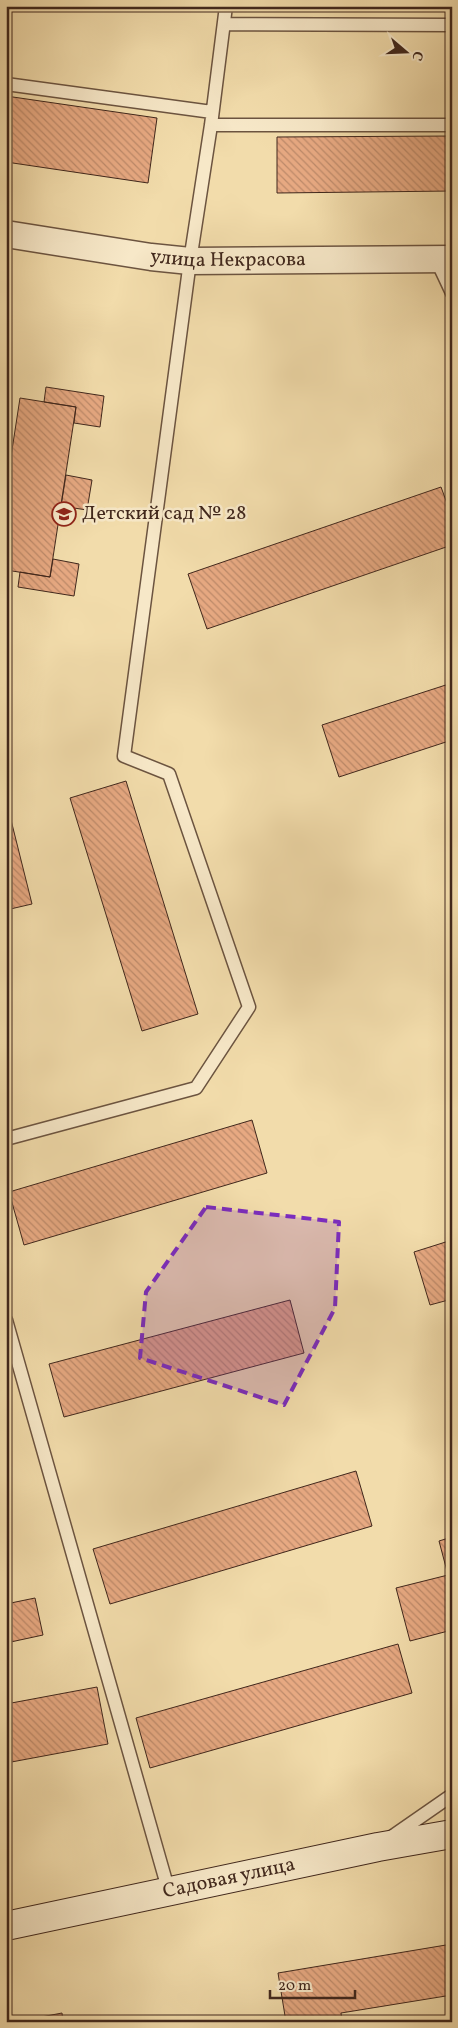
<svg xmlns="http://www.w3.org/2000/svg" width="458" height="2028" font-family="Vollkorn,serif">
<defs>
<pattern id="building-back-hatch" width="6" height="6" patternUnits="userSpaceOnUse" patternTransform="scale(1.25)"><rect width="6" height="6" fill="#e7a982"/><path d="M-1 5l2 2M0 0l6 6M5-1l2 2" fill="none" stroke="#bd8a6a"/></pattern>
</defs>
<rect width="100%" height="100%" fill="#f2dcab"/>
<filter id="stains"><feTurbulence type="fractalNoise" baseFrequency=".004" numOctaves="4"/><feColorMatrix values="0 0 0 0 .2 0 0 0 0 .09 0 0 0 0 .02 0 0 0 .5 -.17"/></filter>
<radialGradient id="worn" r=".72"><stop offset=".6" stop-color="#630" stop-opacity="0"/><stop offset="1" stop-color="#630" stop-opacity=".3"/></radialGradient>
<path fill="url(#building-back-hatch)" stroke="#40271c" d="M6,96L157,118L148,183L6,162Z
M452,136V191L277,193V137Z
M46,387L104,396L100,427L74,423L76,407L44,402Z
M20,398L76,407L50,577L6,570V489Z
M66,475L92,480L87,510L61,506Z
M441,487L452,517V545L207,629L188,574Z
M53,559L79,564L74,596L18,587L20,572L50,577Z
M452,683V740L339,777L322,725Z
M126,781L198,1014L142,1031L70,798Z
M6,800L32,904L6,910Z
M252,1120L267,1173L24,1245L9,1192Z
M452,1240V1299L430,1305L414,1252Z
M290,1300L304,1353L64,1417L49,1364Z
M356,1471L372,1526L110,1604L93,1549Z
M452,1537V1630L410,1641L396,1588L448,1575L439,1541Z
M35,1598L43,1635L6,1643V1604Z
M398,1644L412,1693L150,1768L136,1718Z
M97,1687L108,1744L6,1763V1704Z
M452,1944V1995L341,2013L342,2022H286L278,1973Z
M62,2013L63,2022H15Z"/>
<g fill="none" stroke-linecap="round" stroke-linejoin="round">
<g stroke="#6c5440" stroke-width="15">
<path id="lane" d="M224,24L452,25
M6,84L212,112
M211,125H452
M436,259L452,293
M6,1139L196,1088L249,1007L169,774L124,756L190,261L211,125L226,6
M6,1320L169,1892
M390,1838L452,1795"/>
</g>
<g stroke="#6c5440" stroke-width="29">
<g id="street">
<path id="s1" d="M6,234L151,257L190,261L452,259"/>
</g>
</g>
<g stroke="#40271c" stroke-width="30">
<g id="secondary">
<path id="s2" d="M6,1926L378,1847L452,1834"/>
</g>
</g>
<use href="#lane" stroke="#f7e8c8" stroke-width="12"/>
<use href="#street" stroke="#f7e8c8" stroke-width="26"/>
<use href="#secondary" stroke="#f7e8c8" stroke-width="28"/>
</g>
<path fill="#7b2cbf" fill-opacity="0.2" stroke="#7b2cbf" stroke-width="4" stroke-dasharray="10 6" stroke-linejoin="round" d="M206,1207L339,1222L335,1308L284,1405L140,1358L146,1292Z"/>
<defs>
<g id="school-ring" transform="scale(1.25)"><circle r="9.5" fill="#f7e8c8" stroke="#8f2418" stroke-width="1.5"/><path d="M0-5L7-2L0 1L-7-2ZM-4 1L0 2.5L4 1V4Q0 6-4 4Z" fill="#8f2418"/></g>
</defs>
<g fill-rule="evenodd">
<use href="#school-ring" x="64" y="514"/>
</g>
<g text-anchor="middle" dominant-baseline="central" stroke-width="5" stroke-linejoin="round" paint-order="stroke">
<g font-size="20" fill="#40271c" stroke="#f7e8c8">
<text stroke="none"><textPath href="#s1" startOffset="224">улица Некрасова</textPath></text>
<text stroke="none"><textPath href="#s2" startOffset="228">Садовая улица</textPath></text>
</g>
<g font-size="20" fill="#40271c" stroke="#f7e8c8" text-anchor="start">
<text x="82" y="514">Детский сад № 28</text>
</g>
</g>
<rect width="458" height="2028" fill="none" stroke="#f2dcab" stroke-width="25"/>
<rect x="8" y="8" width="443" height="2013" fill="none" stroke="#40271c" stroke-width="2.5"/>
<rect x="12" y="12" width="433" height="2003" fill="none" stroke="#40271c"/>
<g transform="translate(406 52) rotate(109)" stroke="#f7e8c8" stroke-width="4" paint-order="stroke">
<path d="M0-4L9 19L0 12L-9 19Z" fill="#40271c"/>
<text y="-8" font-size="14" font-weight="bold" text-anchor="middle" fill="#40271c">С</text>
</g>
<path d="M270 1990v8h85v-8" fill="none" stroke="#40271c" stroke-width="2.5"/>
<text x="278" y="1990" font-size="15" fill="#40271c" stroke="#f7e8c8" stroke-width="4" paint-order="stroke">20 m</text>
<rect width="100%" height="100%" filter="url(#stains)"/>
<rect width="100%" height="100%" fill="url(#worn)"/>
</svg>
